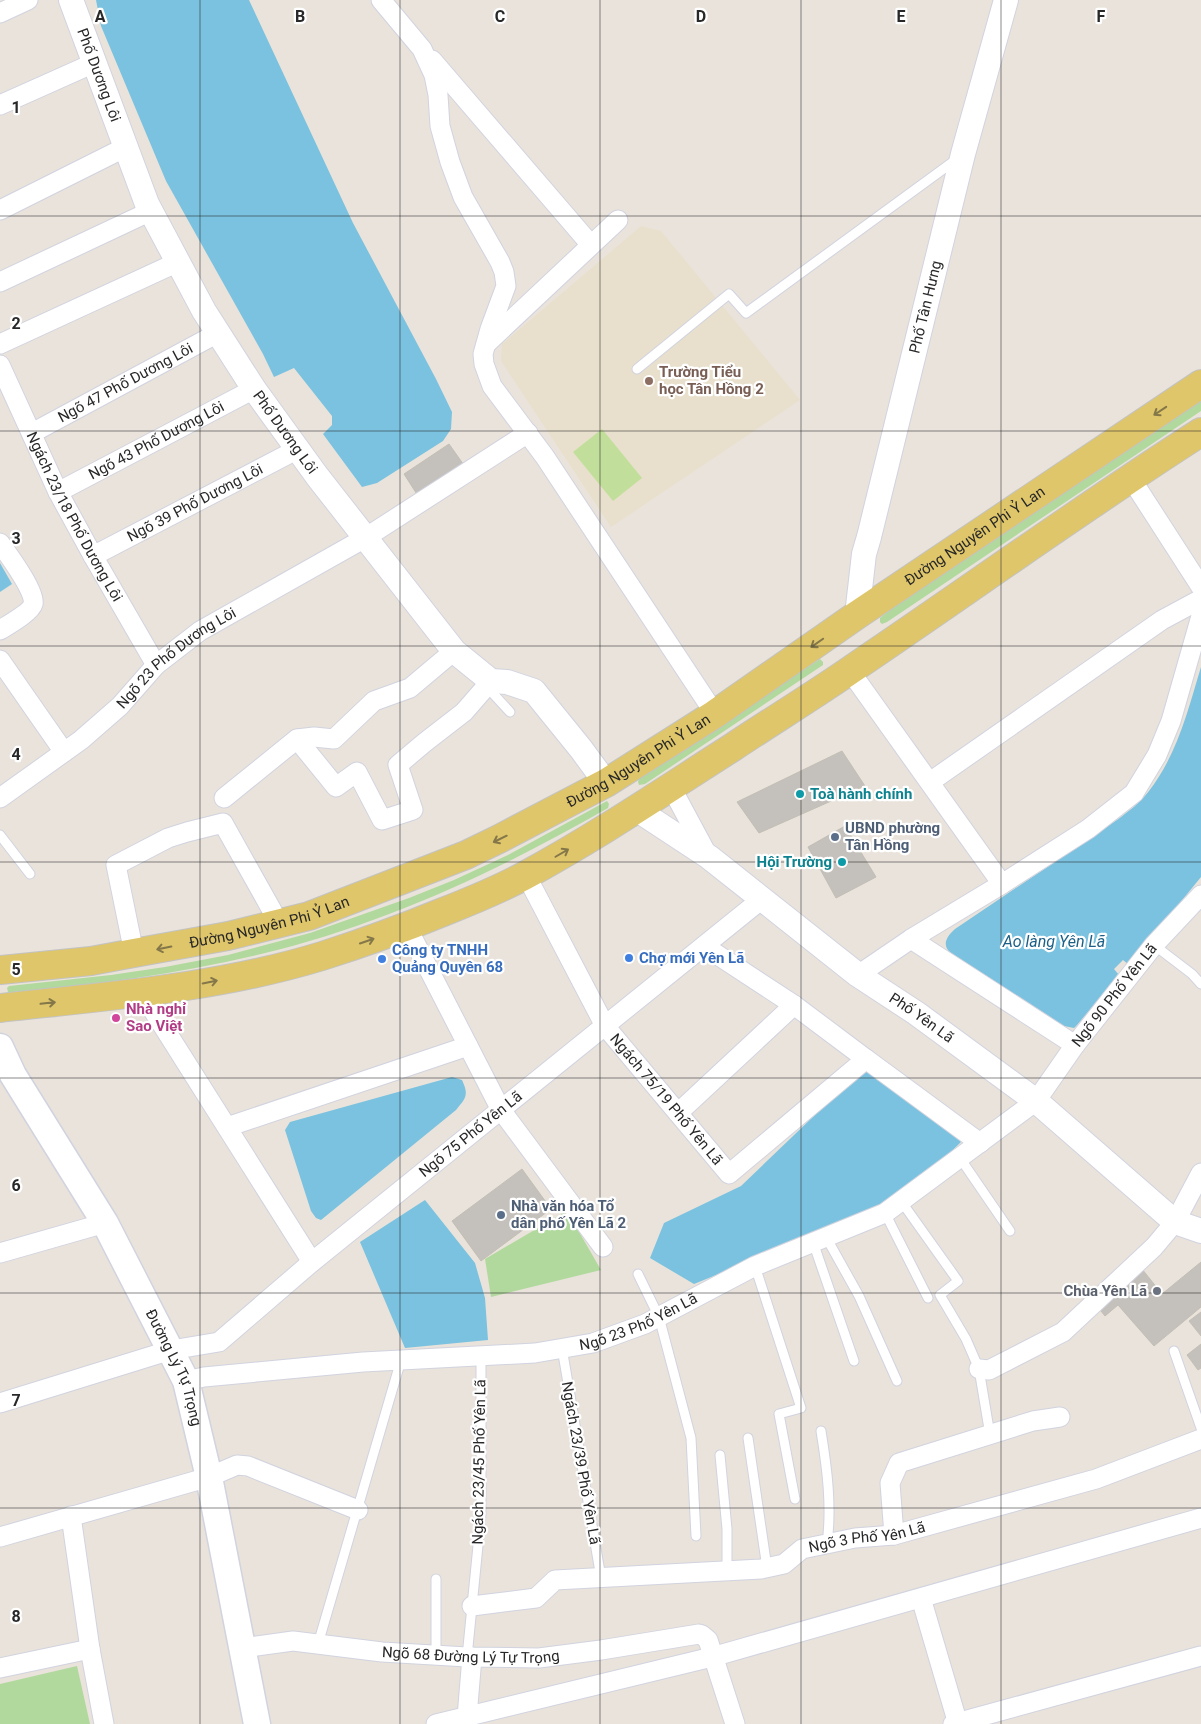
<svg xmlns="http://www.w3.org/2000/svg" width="1201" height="1724" font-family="Roboto,sans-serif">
<rect width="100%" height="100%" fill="#e9e3db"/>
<path fill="#e8e0cc" d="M641,226L661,231L800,400L611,527L501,361L502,344Z"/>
<path fill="#b1d99d" d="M1201,401V411L887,622L882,624L880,622V618L891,609Z
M820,659L823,662V665L820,667L645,784L639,785L638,782L639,779Z
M607,801L609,804L608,808C498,871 385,924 261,954C179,974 95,984 12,994L8,992L7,988L9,986L111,975L165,967L228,955L310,933L409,898L454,880L508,855Z
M567,1211L601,1270L491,1297L485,1259Z
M77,1666L90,1724H0V1684Z"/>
<path fill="#c1df9a" d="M602,429L642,478L613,501L573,452Z"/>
<path fill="#7ac2df" d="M96,0H249L353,223L436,379L452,412L451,429L443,441L377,483L362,487L323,434L332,425V416L294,368L274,377L263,354L166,181L101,26Z
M0,563L12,584L0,592Z
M1201,667V877L1129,965L1123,960L1114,969L1119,975L1077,1025L1074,1028L1064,1026L951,953C941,945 947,936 955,929L1117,820C1129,811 1140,803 1149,791C1177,755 1188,710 1201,667Z
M863,1069L965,1138L903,1199L694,1284L650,1258L664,1223L741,1186Z
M452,1077L462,1080C469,1095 466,1098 456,1110L321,1220L316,1218L311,1211L285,1130L290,1122Z
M425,1200L475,1263L485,1298L488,1340L405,1348L360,1242Z"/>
<path fill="#c4c0bb" stroke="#c3bfb5" d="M449,444L466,468L420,499L404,474Z
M842,751L865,786L759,833L737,802Z
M845,826L876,877L836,898L808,847Z
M522,1169L551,1209L481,1261L452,1221Z
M1201,1262V1307L1154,1346L1118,1305L1105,1316L1097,1306L1142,1269L1162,1294Z
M1201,1312V1336L1189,1321Z
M1201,1344V1368L1198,1370L1187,1355Z"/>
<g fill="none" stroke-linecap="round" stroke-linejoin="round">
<g stroke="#d1d3df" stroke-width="11">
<path id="service" d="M637,369L729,294L746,313L957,159
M486,686L510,712
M0,835L30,874
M1154,945L1192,974L1201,984
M960,1158L1010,1231
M901,1201L958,1281L940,1295L966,1339L979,1369L990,1435
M885,1213L928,1298
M826,1237L859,1296L897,1381
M813,1242L854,1361
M755,1266L801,1408L779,1414L795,1499
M638,1274L659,1317L691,1438L696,1536
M562,1348L601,1578
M1174,1351L1201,1428
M821,1431C827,1468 832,1506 827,1544
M748,1438L767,1568
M720,1455L727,1529V1571
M318,1644L401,1360
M436,1655V1579
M467,1657L481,1515V1356"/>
</g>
<g stroke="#d1d3df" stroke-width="21">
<g id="minor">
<path d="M381,0L422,49L434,75L438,95L440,126L450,162L463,197L500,262L504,272L506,286L490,329L483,354L484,364L492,386L545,457L715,714"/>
<path d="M0,13L28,0"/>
<path d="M432,60L591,245"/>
<path d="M0,105L94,63"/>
<path d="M0,210L126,147"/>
<path d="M0,282L151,211"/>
<path d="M0,344L178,262"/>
<path d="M486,344L618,220"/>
<path id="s1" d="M0,365L58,492L93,556L156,665"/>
<path id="s2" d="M32,433L218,333"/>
<path d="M1130,477L1201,587"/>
<path id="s3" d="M58,492L254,389"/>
<path d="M0,543C7,553 37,593 33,604C31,612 8,625 0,630"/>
<path id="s4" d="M93,556L298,449"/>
<path d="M0,660L64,752"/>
<path d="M850,671L1002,884L911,939L858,975"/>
<path d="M297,739L336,787L357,772L382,820L413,810L398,765L424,743L464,712L491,681"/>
<path d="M930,782L1162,620L1201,599"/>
<path d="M671,787L708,856"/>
<path id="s5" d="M0,798L81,740L120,706L156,665L200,631L365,538L528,433"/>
<path d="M224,798L297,739L314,737L334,739L374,701L410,688L454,651"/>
<path id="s6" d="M526,875L605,1026L729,1174L866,1059L980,1143"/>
<path d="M1002,884L1088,829L1134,793L1157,755L1171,721L1201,616"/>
<path d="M407,927L501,1110L603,1247"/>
<path d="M911,939L1075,1045"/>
<path d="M704,946L794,1005L866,1059"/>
<path d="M134,953L116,865L168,838L187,832L223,823L279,923"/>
<path d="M142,993L312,1262"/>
<path d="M678,1113L794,1005"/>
<path d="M227,1127L468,1046"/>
<path d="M0,1253L105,1223"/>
<path d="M979,1369L989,1370L1063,1332L1154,1247L1175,1222L1201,1173"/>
<path id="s7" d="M186,1381L204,1377L363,1362L535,1353L593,1343L645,1324L755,1266L885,1213L1036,1101L1075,1045L1154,945L1201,895"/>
<path id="s8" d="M0,1403L171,1350L219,1342L312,1262L762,899"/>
<path d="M71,1516L90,1649L104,1724"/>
<path d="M894,1535L890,1483L899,1463L1033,1421L1060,1417"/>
<path d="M0,1537L209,1477L237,1465L248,1466L358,1510"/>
<path d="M921,1598L958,1724"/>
<path id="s9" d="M472,1606L536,1598L555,1580L761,1569L784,1564L802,1549L855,1538L894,1535L1096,1479L1201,1439"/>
<path id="s10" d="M242,1648L293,1641L382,1652L467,1657L539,1658L601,1650L699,1634L702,1635L708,1640L735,1724"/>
<path d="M0,1668L90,1649"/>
<path d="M467,1717L472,1657"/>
<path d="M436,1724L712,1657L1201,1518"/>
<path d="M953,1724L1201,1656"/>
</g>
</g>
<g stroke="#d1d3df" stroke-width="26">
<g id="tertiary">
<path id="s11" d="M71,0L147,204L204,311L254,389L317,476L454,651L491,681L507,682L534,691L581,749L606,783"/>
<path id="s12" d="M857,615L864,554L869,537L963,154L1006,0"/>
<path id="s13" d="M636,809L709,857L858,975L916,1013L1036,1101L1175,1222L1201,1231"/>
</g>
</g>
<g stroke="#d1d3df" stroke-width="29">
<g id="secondary">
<path id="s14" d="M0,1047L13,1075L105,1223L186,1381L209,1477L257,1724"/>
</g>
</g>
<g stroke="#c3c3c3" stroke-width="30">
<g id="primary">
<path id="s15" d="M0,970L91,961L134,953L228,936L309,916L466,855L499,839L606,783L715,714L857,615L1201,384"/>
<path d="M0,1008C108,996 218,988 322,956C363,943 404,928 443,912C471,901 498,890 524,876C596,837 664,791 733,747C772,721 813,696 852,669C969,590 1082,508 1201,432"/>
</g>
</g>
<use href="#service" stroke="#fff" stroke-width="9"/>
<use href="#minor" stroke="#fff" stroke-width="19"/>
<use href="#tertiary" stroke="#fff" stroke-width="24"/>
<use href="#secondary" stroke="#fff" stroke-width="26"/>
<use href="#primary" stroke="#dfc66a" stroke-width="28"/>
</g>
<defs><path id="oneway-shaft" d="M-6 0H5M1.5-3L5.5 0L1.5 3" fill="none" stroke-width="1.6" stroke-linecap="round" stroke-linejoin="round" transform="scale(1.25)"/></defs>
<g stroke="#847749">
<use href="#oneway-shaft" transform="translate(1160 411) rotate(146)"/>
<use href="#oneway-shaft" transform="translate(817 643) rotate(145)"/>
<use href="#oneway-shaft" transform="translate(500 839) rotate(154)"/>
<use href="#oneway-shaft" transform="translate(562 853) rotate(-30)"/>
<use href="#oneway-shaft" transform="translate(367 941) rotate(-19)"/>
<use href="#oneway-shaft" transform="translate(164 948) rotate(169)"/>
<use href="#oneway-shaft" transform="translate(210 982) rotate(-11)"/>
<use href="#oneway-shaft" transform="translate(48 1003) rotate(-6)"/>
</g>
<path fill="none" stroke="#282828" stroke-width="1" stroke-opacity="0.55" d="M200,0V1724M400,0V1724M600,0V1724M801,0V1724M1001,0V1724M0,216H1201M0,431H1201M0,646H1201M0,862H1201M0,1078H1201M0,1293H1201M0,1508H1201"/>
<circle fill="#8d6e63" stroke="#fff" stroke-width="2" cx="649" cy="381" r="5"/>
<g fill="#0f9aa8" stroke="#fff" stroke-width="2">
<circle cx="800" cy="794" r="5"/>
<circle cx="842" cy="862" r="5"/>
</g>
<g fill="#5c6f8a" stroke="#fff" stroke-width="2">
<circle cx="835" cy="837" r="5"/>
<circle cx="501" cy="1215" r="5"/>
</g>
<g fill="#3f7fe0" stroke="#fff" stroke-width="2">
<circle cx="629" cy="958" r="5"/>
<circle cx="382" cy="959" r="5"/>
</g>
<circle fill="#d1479c" stroke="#fff" stroke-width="2" cx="116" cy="1018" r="5"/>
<circle fill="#6b7280" stroke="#fff" stroke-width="2" cx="1157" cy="1291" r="5"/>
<g text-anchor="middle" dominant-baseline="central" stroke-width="4.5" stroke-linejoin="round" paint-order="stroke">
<g font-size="15" fill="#282828" stroke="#fff">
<text stroke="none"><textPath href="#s11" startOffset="80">Phố Dương Lôi</textPath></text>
<text stroke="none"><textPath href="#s12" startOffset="316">Phố Tân Hưng</textPath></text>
<text stroke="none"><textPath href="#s2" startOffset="106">Ngõ 47 Phố Dương Lôi</textPath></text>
<text stroke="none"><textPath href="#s11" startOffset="485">Phố Dương Lôi</textPath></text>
<text stroke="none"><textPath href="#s3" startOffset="111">Ngõ 43 Phố Dương Lôi</textPath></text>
<text stroke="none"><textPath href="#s4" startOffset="115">Ngõ 39 Phố Dương Lôi</textPath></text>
<text stroke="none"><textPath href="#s1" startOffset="169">Ngách 23/18 Phố Dương Lôi</textPath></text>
<text stroke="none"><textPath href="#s15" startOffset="1084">Đường Nguyên Phi Ỷ Lan</textPath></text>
<text stroke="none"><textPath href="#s5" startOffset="226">Ngõ 23 Phố Dương Lôi</textPath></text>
<text stroke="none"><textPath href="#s15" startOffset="679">Đường Nguyên Phi Ỷ Lan</textPath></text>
<text stroke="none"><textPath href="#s15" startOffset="274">Đường Nguyên Phi Ỷ Lan</textPath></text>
<text stroke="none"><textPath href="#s7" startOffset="1049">Ngõ 90 Phố Yên Lã</textPath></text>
<text stroke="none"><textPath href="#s13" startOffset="354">Phố Yên Lã</textPath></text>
<text stroke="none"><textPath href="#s6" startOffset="266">Ngách 75/19 Phố Yên Lã</textPath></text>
<text stroke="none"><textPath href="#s8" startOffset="554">Ngõ 75 Phố Yên Lã</textPath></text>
<text stroke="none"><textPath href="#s7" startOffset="459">Ngõ 23 Phố Yên Lã</textPath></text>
<text stroke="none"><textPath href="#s14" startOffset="366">Đường Lý Tự Trọng</textPath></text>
<text transform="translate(479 1462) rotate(-89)">Ngách 23/45 Phố Yên Lã</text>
<text transform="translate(581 1463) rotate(80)">Ngách 23/39 Phố Yên Lã</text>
<text stroke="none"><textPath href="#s9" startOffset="410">Ngõ 3 Phố Yên Lã</textPath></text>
<text stroke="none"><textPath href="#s10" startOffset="230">Ngõ 68 Đường Lý Tự Trọng</textPath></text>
</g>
<g font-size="15" font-weight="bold" fill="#785e54" stroke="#fff" text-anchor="start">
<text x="659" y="372">Trường Tiểu<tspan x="659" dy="17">học Tân Hồng 2</tspan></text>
</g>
<g font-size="15" font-weight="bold" fill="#0d838f" stroke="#fff" text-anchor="start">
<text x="810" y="794">Toà hành chính</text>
<text x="832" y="862" text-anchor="end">Hội Trường</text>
</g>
<g font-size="15" font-weight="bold" fill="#4e5e75" stroke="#fff" text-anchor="start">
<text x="845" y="828">UBND phường<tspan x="845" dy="17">Tân Hồng</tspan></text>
<text x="511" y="1206">Nhà văn hóa Tổ<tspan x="511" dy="17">dân phố Yên Lã 2</tspan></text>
</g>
<g font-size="15" font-weight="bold" fill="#366cbe" stroke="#fff" text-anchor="start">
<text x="392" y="950">Công ty TNHH<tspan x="392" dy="17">Quảng Quyên 68</tspan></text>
<text x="639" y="958">Chợ mới Yên Lã</text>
</g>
<g font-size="15" font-weight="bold" fill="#b23c85" stroke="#fff" text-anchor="start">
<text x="126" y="1009">Nhà nghỉ<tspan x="126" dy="17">Sao Việt</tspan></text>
</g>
<g font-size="15" font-weight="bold" fill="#5b616d" stroke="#fff" text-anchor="end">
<text x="1147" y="1291">Chùa Yên Lã</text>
</g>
<g font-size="16" font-style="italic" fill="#1d6087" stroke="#fff">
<text x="1054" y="941">Ao làng Yên Lã</text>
</g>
</g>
<g font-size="16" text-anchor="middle" font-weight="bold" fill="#282828" stroke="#fff" stroke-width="4.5" stroke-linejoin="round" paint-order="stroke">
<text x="100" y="22">A</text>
<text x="300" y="22">B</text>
<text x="500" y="22">C</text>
<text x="701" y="22">D</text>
<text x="901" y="22">E</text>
<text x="1101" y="22">F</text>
<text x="16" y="113">1</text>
<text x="16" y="329">2</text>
<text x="16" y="544">3</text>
<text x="16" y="760">4</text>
<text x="16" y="975">5</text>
<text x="16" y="1191">6</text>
<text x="16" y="1406">7</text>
<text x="16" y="1622">8</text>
</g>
</svg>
